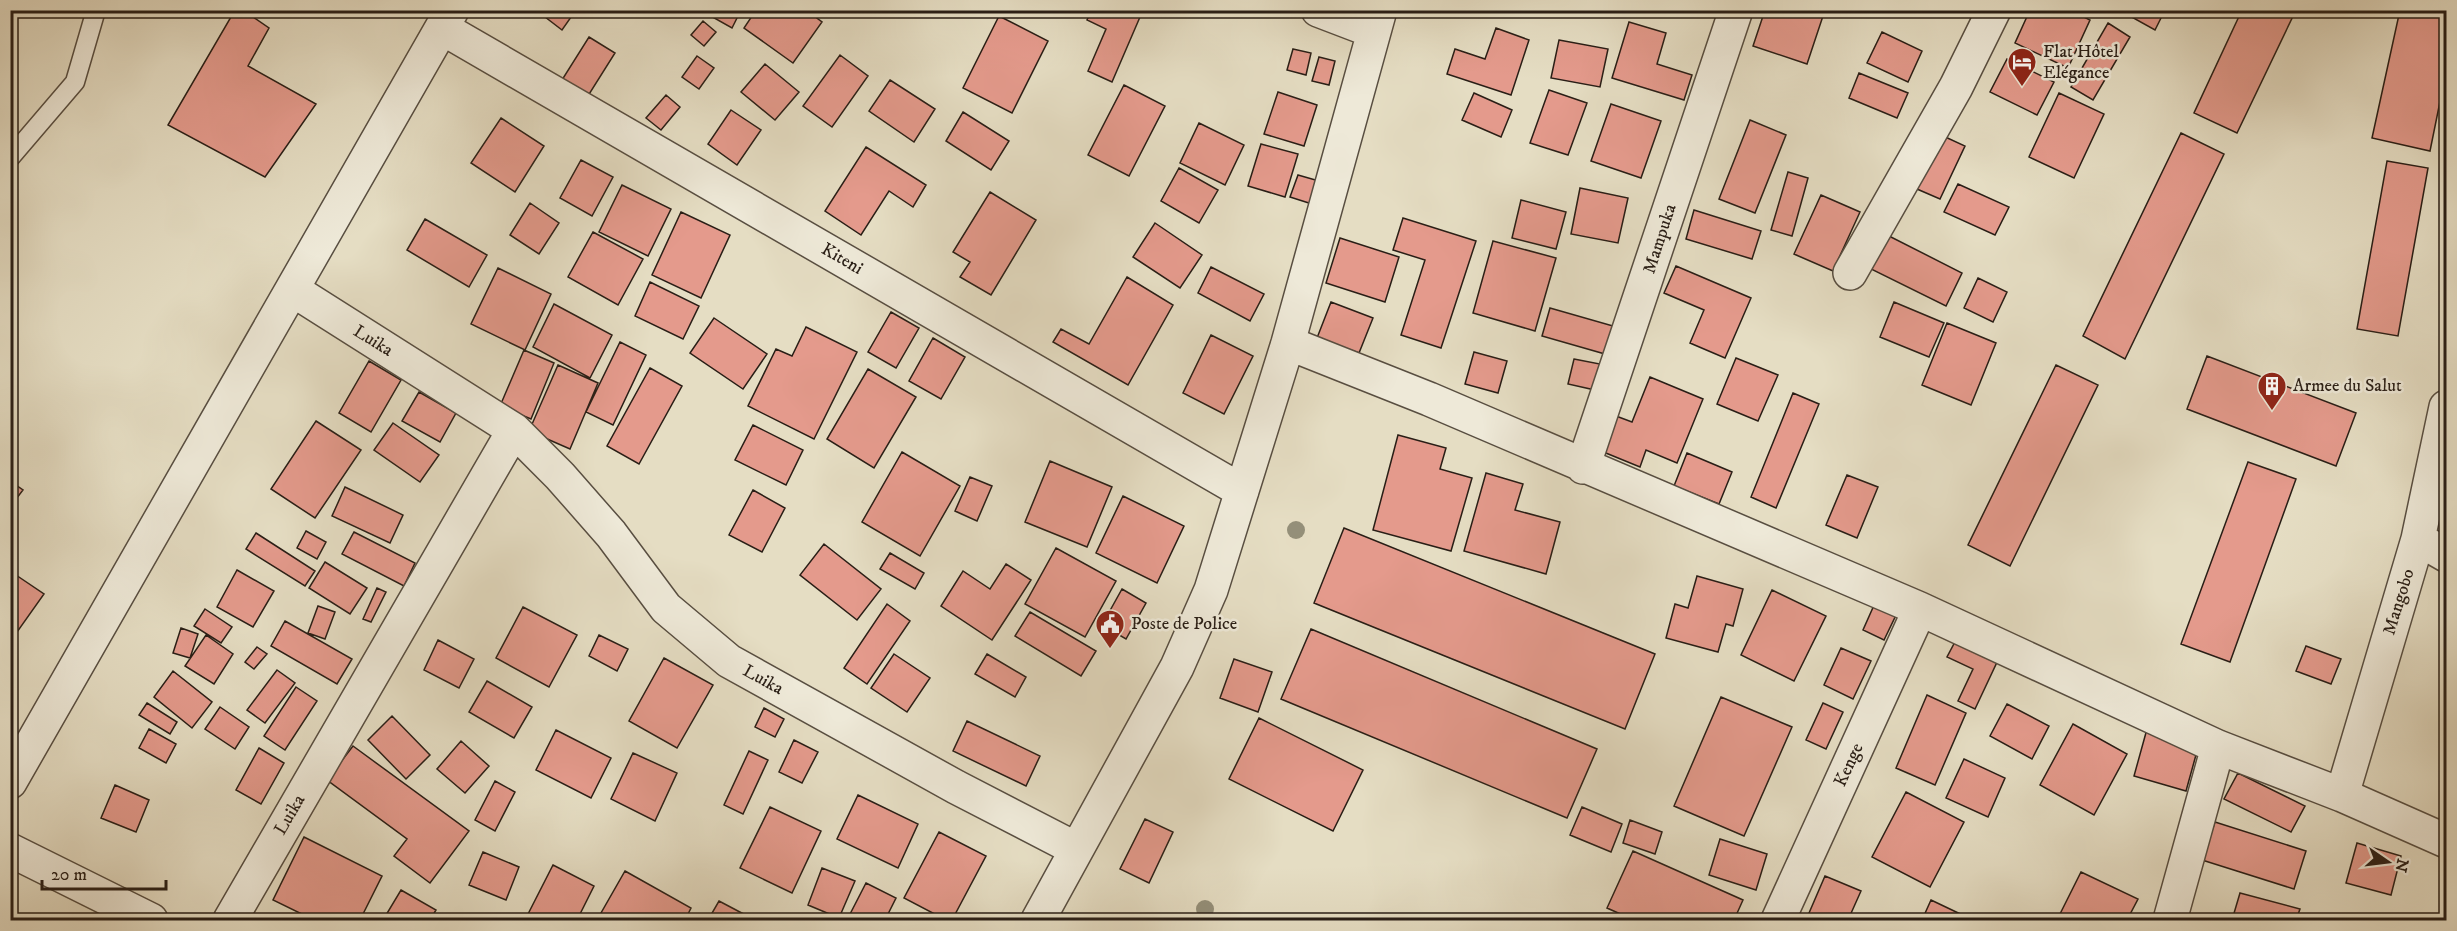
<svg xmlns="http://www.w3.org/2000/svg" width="2457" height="931" font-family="'IM FELL DW Pica',serif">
<rect width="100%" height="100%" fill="#e5ddc3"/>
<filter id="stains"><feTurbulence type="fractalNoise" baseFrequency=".00333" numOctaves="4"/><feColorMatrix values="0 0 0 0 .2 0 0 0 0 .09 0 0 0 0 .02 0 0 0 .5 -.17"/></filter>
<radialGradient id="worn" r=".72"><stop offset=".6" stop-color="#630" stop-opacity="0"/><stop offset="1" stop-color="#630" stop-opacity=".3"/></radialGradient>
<path fill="#e49a8c" stroke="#291e16" stroke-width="1.5" d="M235,10H243L269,28L248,66L316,104L265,177L168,125Z
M536,10H576L562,30Z
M700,10H741L732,28Z
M756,10H806L822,22L793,63L744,28Z
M1092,10H1143L1112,82L1088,71L1106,29L1087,20Z
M1765,10H1816L1824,13L1807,64L1753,46Z
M2030,10H2070L2090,20L2068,68L2015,43Z
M2119,10H2165L2155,30Z
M2242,10H2296L2237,133L2194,113Z
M2400,10H2446V72L2430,151L2372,138Z
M999,16L1048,41L1012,113L963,88Z
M703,21L716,32L704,46L691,35Z
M1629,22L1666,33L1657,64L1692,75L1684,100L1612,78Z
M2108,23L2130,37L2093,100L2071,87Z
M1496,28L1529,40L1511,95L1447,74L1455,49L1485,59Z
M1882,32L1922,51L1908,82L1867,63Z
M589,37L615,53L581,107L555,91Z
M1559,40L1608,49L1600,87L1551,78Z
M1293,49L1311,53L1306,75L1287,70Z
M840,55L868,76L832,127L803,106Z
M697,56L714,68L699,89L682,77Z
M1319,57L1335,61L1329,85L1312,81Z
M2007,59L2054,82L2037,115L1990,92Z
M765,64L799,92L775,120L741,92Z
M1859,73L1908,93L1897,118L1849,98Z
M890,80L935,109L914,142L869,111Z
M1124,85L1165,106L1129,176L1088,155Z
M1549,90L1587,103L1568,155L1530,143Z
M1278,92L1317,105L1304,146L1264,134Z
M1474,93L1512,110L1501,137L1462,120Z
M2059,93L2104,114L2074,178L2029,157Z
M666,95L680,107L661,130L646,118Z
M1611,104L1661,121L1641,178L1591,161Z
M731,110L761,130L737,165L708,144Z
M963,112L1009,141L991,170L946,141Z
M501,118L544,146L515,192L471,163Z
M1750,120L1786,135L1755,213L1719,199Z
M1199,123L1244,145L1225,185L1180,163Z
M2181,133L2224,154L2125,359L2083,336Z
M1941,135L1965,146L1940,199L1917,189Z
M1261,144L1298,154L1285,197L1248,186Z
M866,147L926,185L913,207L889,191L861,235L825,211Z
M581,160L613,177L592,216L560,198Z
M2387,161L2428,168L2398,336L2357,329Z
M1179,168L1218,190L1199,223L1161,201Z
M1788,172L1808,178L1792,236L1771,230Z
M1298,175L1319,181L1312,204L1290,197Z
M1958,184L2009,207L1995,235L1944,212Z
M622,185L671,209L648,256L599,232Z
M1580,188L1628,198L1618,243L1571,234Z
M990,192L1036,220L991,295L960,277L970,262L953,252Z
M1821,195L1860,212L1833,271L1794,254Z
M1521,200L1566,212L1556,249L1512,238Z
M530,203L559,223L539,254L510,235Z
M1694,210L1761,231L1752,259L1686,239Z
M681,212L730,235L701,298L652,275Z
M1403,218L1476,241L1441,348L1401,335L1425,260L1393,250Z
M425,219L487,255L469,287L407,250Z
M1155,223L1202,255L1180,288L1133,257Z
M593,232L643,259L618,305L568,277Z
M1887,235L1962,273L1946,306L1871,269Z
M1340,238L1399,257L1385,302L1326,283Z
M1493,241L1556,258L1535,331L1473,313Z
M1676,266L1751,298L1725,358L1690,343L1704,310L1664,293Z
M1211,267L1264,294L1250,321L1198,293Z
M498,268L551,294L525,350L471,324Z
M1127,277L1173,305L1128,385L1053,342L1061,329L1089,344Z
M1978,278L2007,292L1993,322L1964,308Z
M650,282L699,306L683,339L635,316Z
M1331,302L1373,318L1359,353L1317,338Z
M1894,302L1944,323L1929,357L1880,337Z
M554,304L612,335L590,378L533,347Z
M1550,308L1613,326L1605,354L1542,336Z
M891,312L919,328L896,368L868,352Z
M714,318L767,354L743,389L690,353Z
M1947,323L1996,343L1971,405L1922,385Z
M806,327L857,352L814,439L748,406L776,349L792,356Z
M1211,335L1253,356L1224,414L1183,393Z
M933,338L965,357L941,399L909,381Z
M620,342L646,355L613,425L586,412Z
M524,350L554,363L531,419L500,406Z
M1474,352L1507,361L1498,393L1465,384Z
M2207,356L2356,413L2336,466L2187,409Z
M1736,358L1778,375L1758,421L1717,404Z
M1574,359L1600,364L1595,390L1568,384Z
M369,361L401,380L371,432L339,413Z
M558,365L598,383L570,449L529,431Z
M2056,365L2098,385L2010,566L1968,545Z
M650,368L682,386L639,464L607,446Z
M868,369L916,397L874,468L827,439Z
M1650,377L1703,399L1677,463L1646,450L1640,467L1601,451L1616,416L1632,422Z
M419,392L456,413L440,442L402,421Z
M1793,393L1819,404L1776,508L1751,497Z
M316,421L361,450L315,518L271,489Z
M393,423L439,455L420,482L374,450Z
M753,425L803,450L786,485L735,460Z
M1398,435L1446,448L1440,469L1472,478L1451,551L1373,530Z
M902,452L960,486L920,556L862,522Z
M1687,453L1732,472L1719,504L1674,486Z
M1050,461L1112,487L1087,547L1025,522Z
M2248,462L2296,479L2230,662L2181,644Z
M1486,473L1523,484L1515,510L1560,522L1546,574L1464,551Z
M1847,475L1878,487L1857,538L1826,525Z
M970,477L992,486L977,521L955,511Z
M10,481L23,490L10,507Z
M345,487L403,515L390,543L332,516Z
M753,490L785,508L762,552L729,535Z
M1123,496L1184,526L1157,583L1096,553Z
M1344,528L1655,654L1625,729L1314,603Z
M306,531L326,542L317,559L297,548Z
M354,532L415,563L404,586L342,554Z
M256,533L315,571L305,586L246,549Z
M824,544L881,589L857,620L800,575Z
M1056,548L1116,581L1085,637L1025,604Z
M890,553L924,573L915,589L880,569Z
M325,562L367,588L350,614L309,588Z
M1006,564L1031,580L992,640L941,606L963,571L990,589Z
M237,570L274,591L253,627L217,607Z
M10,571L44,594L10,642Z
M1697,576L1743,589L1733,626L1726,624L1718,652L1666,638L1675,604L1688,608Z
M377,588L386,592L371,622L363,619Z
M1122,589L1146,603L1126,639L1102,625Z
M1772,590L1826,616L1794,681L1741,655Z
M1875,603L1897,613L1884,640L1863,630Z
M887,604L910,621L867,684L844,668Z
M318,606L335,612L325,639L308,633Z
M523,607L577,635L549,687L496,658Z
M205,609L232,627L221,643L194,626Z
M1030,612L1096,651L1081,676L1015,636Z
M285,621L352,659L337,684L271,646Z
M181,628L198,634L190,658L173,653Z
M1311,629L1597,749L1567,818L1281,699Z
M206,635L233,654L214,684L185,666Z
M599,635L628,649L617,671L589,656Z
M438,640L474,659L459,688L424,670Z
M1956,640L1998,660L1975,709L1958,701L1973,669L1947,657Z
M2306,646L2341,659L2331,684L2296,671Z
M257,647L267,654L254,669L245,662Z
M1841,648L1871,661L1853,699L1824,685Z
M894,654L930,678L907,712L871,688Z
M987,654L1026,677L1015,697L975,674Z
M664,658L713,685L677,748L629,721Z
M1234,659L1272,672L1258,712L1220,698Z
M277,670L295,683L265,723L247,710Z
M173,671L212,702L192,728L154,697Z
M487,681L532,707L514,738L469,712Z
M296,687L317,701L285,750L264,736Z
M1927,695L1966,713L1935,785L1896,768Z
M1721,697L1792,727L1744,836L1674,806Z
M147,703L177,722L170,734L139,715Z
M1823,703L1843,712L1826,749L1806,740Z
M2007,704L2049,726L2032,759L1990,736Z
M220,707L249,727L235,749L205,729Z
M764,708L784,719L775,737L755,727Z
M392,716L430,755L406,779L368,740Z
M1259,718L1363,770L1333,831L1229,779Z
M967,721L1040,756L1026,786L953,751Z
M2073,724L2127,754L2094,815L2040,785Z
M149,729L176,744L166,763L139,748Z
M2147,729L2199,744L2186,791L2134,776Z
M556,730L611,758L591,798L536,770Z
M794,740L818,752L802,783L779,772Z
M461,741L489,766L465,793L437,769Z
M353,746L469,831L430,883L394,856L407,839L327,780Z
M259,748L284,763L261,804L236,790Z
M749,751L768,760L743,814L724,805Z
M633,753L677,773L655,821L611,799Z
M1964,759L2005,778L1988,817L1946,798Z
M2238,773L2305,806L2291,832L2224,799Z
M495,781L515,792L495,831L475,820Z
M115,785L149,800L136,832L101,818Z
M1906,792L1964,822L1930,887L1872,857Z
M858,795L918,824L898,868L837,839Z
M770,807L821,831L792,893L740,868Z
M1582,807L1622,824L1611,852L1570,835Z
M1145,819L1173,832L1149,883L1120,869Z
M1630,820L1662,832L1655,854L1623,843Z
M2215,822L2306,851L2294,889L2202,860Z
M939,832L986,856L952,920H946L904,898Z
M304,837L382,876L360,920H314L273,900Z
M1720,839L1767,854L1756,890L1709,875Z
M2357,843L2401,856L2391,895L2346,883Z
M1633,851L1743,900L1734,920H1634L1607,908Z
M483,852L519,867L506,900L469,885Z
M553,865L594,886L577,920H525Z
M822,868L855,881L839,918L808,905Z
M625,871L691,908L685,920H597Z
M2081,872L2138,899L2127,920H2057Z
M1825,876L1861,891L1848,920H1806Z
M866,883L896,898L885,920H847Z
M401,890L436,910L430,920H383Z
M2240,893L2300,909L2296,920H2232Z
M1931,900L1973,920H1922Z
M719,901L755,920H708Z"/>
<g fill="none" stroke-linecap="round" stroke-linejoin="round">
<g stroke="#584e41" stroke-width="21">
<path id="service" d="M10,158L75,82L96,10"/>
</g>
<g stroke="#584e41" stroke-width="36">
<path id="minor" d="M1318,10L1373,31
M442,28L1242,491
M1850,273L1956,87L1994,10
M293,290L514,430L560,476L611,534L666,608L729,661L956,787L1076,849
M1288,343L1429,399L1920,609L2218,747L2342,795L2446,841
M1583,467L1736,10
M2418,539L2446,555
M10,782L452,10
M2342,795L2418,539L2446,407
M10,850L151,920
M230,920L514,430
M1038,920L1177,667L1211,590L1288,343L1380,10
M1778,920L1920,609
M2170,920L2218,747"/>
</g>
<use href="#service" stroke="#eee9d8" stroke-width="18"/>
<use href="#minor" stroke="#eee9d8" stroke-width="33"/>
</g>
<g fill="#948f79">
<circle cx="1296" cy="530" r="9"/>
<circle cx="1205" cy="909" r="9"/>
</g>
<defs>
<g id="hotel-pin" transform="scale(1.5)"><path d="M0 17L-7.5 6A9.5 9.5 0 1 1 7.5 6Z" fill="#8f2418" stroke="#eee9d8"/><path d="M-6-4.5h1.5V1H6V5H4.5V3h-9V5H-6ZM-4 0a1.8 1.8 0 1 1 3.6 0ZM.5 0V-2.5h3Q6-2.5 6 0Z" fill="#fff"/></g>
<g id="building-pin" transform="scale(1.5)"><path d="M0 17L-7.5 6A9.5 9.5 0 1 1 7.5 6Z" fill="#8f2418" stroke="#eee9d8"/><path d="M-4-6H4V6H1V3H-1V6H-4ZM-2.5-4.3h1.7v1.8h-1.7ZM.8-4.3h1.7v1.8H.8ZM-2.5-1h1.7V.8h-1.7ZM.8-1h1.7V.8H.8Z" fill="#fff"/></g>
<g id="civic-pin" transform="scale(1.5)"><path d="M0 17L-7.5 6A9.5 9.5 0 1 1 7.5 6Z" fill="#8f2418" stroke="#eee9d8"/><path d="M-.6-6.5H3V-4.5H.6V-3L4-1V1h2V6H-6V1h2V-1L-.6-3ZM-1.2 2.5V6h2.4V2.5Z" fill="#fff"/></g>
</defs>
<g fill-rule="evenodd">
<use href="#hotel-pin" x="2022" y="62"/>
<use href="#building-pin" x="2272" y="386"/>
<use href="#civic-pin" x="1110" y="624"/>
</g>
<g text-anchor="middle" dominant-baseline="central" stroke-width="5" stroke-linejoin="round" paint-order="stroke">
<g font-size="18" fill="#291e16" stroke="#eee9d8" text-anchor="start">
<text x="2043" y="52">Flat Hôtel<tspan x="2043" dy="21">Elégance</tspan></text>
<text x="2293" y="386">Armee du Salut</text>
<text x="1131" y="624">Poste de Police</text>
</g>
<g font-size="18" fill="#291e16" stroke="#eee9d8">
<text transform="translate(1660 239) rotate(-72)">Mampuka</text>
<text transform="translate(842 259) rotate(30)">Kiteni</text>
<text transform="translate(373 341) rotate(32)">Luika</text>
<text transform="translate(2399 602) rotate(-73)">Mangobo</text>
<text transform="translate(763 680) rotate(29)">Luika</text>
<text transform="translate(1849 765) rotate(-65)">Kenge</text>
<text transform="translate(290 815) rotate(-60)">Luika</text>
</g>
</g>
<rect width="2457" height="931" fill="none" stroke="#e5ddc3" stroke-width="36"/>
<rect x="12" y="12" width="2433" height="907" fill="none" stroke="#291e16" stroke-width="3"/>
<rect x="18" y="18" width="2421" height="895" fill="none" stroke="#291e16" stroke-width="1.5"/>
<g transform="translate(2388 862) rotate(104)" stroke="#eee9d8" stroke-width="4.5" paint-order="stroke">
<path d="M0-4.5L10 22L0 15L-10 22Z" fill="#291e16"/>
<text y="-9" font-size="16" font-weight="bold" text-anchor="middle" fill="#291e16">N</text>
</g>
<path d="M42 880v9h124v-9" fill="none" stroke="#291e16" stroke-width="3"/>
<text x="51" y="880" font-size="18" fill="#291e16" stroke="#eee9d8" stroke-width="4.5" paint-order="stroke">20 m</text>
<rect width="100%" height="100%" filter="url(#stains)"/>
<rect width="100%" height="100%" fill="url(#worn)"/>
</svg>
